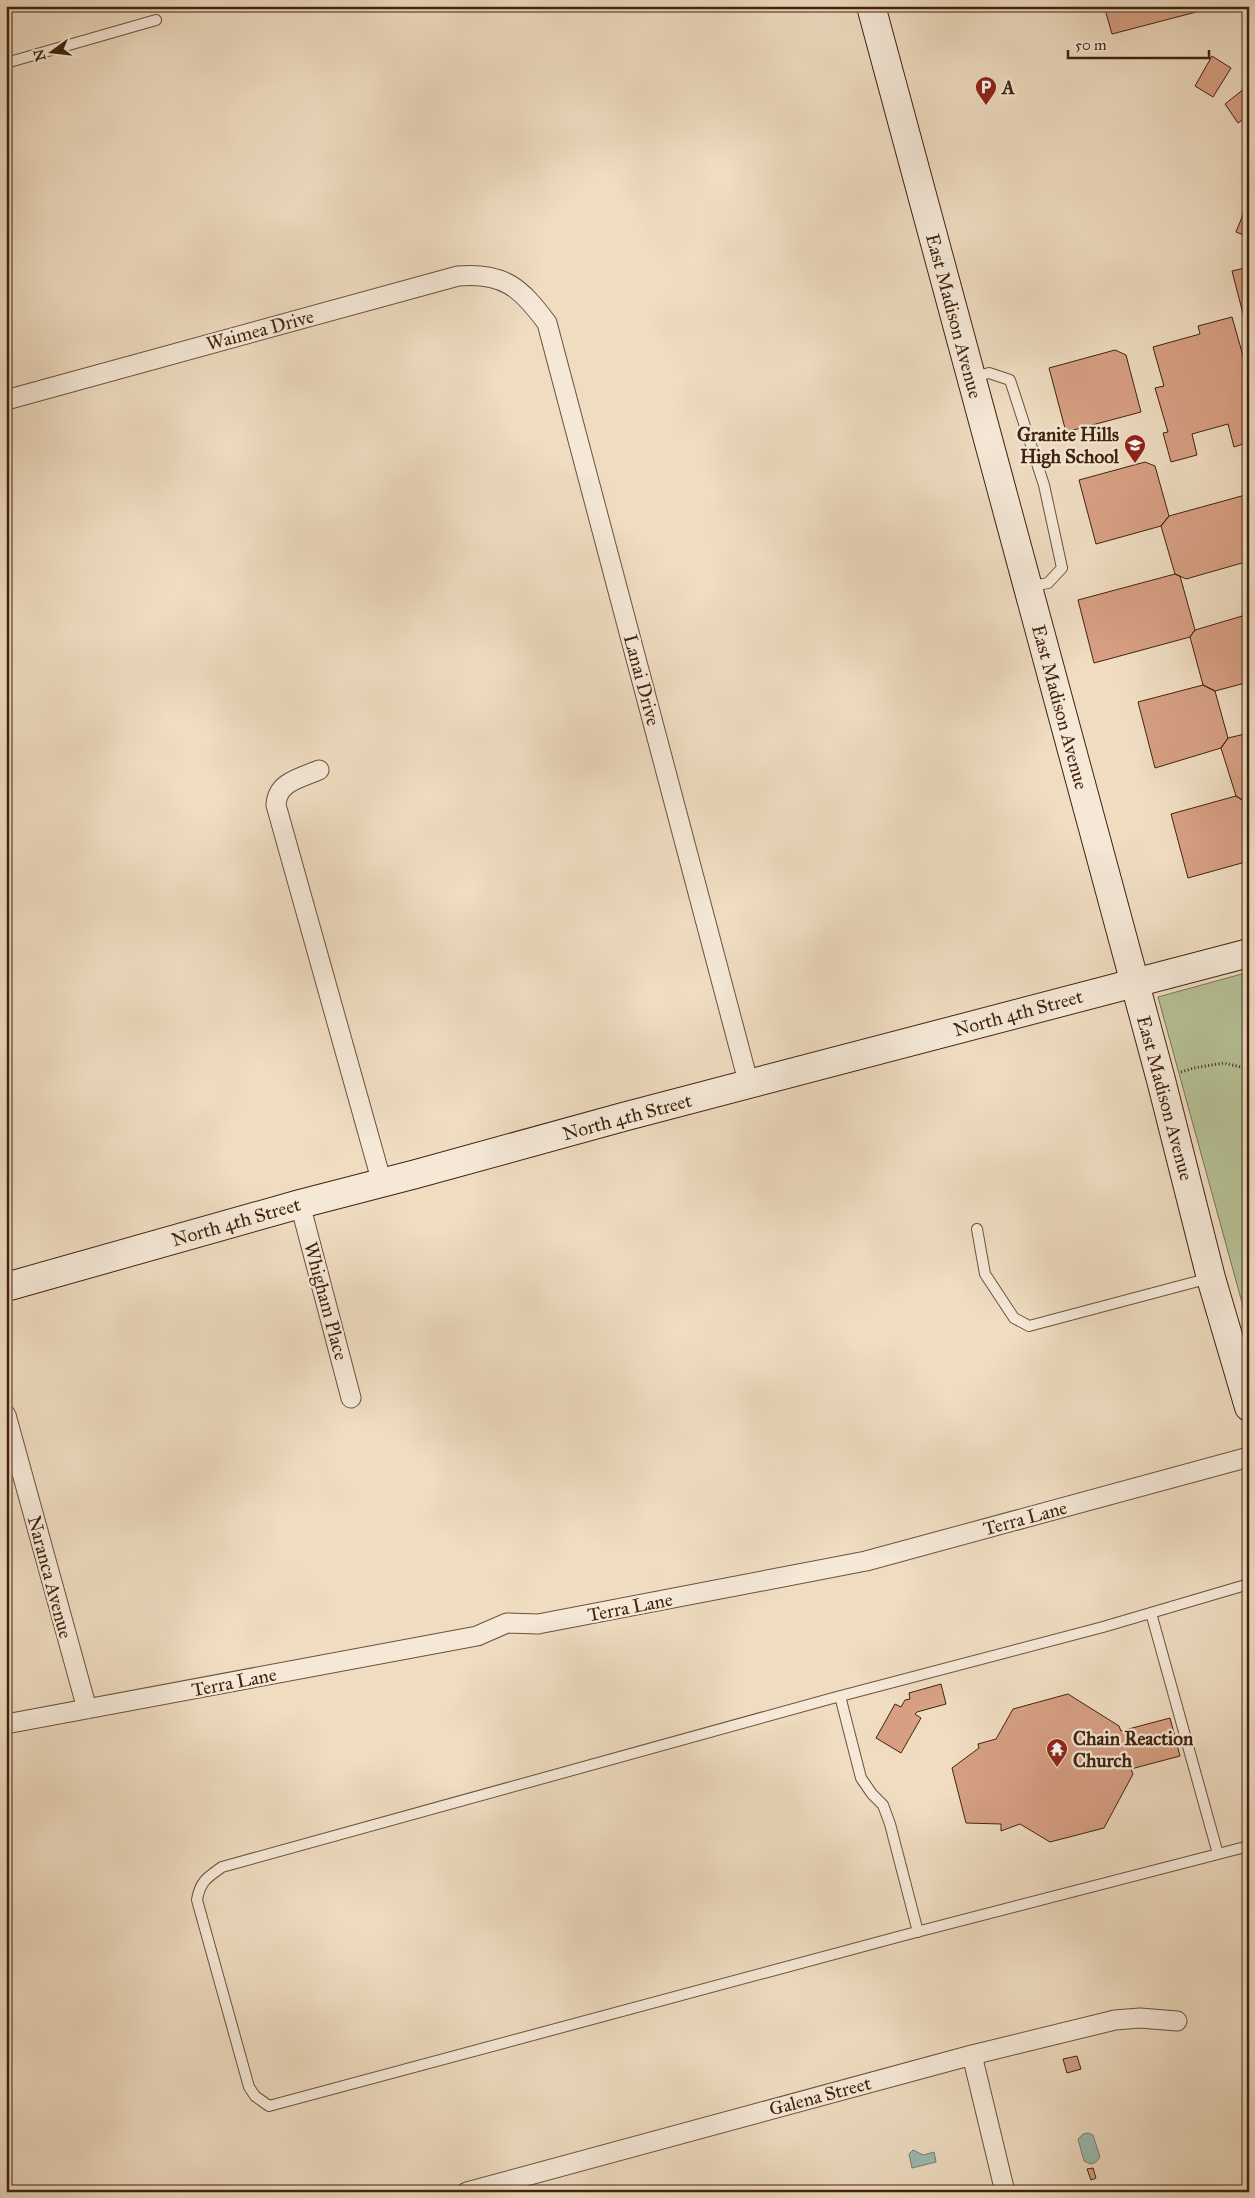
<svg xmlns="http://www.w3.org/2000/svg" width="1255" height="2198" font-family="'IM FELL Great Primer',serif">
<rect width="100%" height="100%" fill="#efdcc1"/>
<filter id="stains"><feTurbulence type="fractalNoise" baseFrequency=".004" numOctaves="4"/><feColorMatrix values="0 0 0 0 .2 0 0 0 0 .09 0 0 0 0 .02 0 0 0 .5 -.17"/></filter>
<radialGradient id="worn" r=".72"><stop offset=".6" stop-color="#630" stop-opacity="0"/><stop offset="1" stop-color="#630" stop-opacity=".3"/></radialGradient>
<path fill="#b6c196" stroke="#7c7252" d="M1249,972V1328L1158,997Z"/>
<path fill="#9abcb1" stroke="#767f70" d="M1088,2133L1093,2135L1100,2157L1096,2162L1091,2164L1084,2161L1078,2139L1083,2134Z
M913,2150L923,2155L934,2152L936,2162L912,2168L909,2154Z"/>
<path fill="#d7a084" stroke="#41230e" d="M1104,6H1199L1200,11L1112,34Z
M1212,56L1231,68L1213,97L1195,86Z
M1249,85V115L1238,123L1225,104Z
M1246,207L1249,209V237L1236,232Z
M1249,267V337L1232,271Z
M1232,317L1249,377V442L1234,447L1228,424L1192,434L1197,455L1171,462L1163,433L1168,432L1155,388L1164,386L1153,347L1200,334L1198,326Z
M1115,350L1126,355L1141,412L1066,432L1049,368Z
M1145,462L1155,466L1169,516L1161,526L1096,544L1079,480Z
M1249,494V561L1186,579L1175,574L1161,526L1169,516Z
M1175,574L1180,576L1195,630L1190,637L1094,663L1078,600Z
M1249,614V682L1215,691L1203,685L1190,637L1195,630Z
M1203,685L1215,691L1228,738L1221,748L1155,768L1138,702Z
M1249,733V803H1247L1236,796L1221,748L1228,738Z
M1236,796L1247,803L1249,811V861L1188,878L1171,814Z
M941,1684L946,1704L917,1712L915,1714L921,1718L901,1753L876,1738L895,1704L901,1707L905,1700L910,1699L909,1693Z
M1068,1694L1119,1726L1121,1731L1170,1718L1180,1756L1131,1769L1133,1774L1104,1828L1050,1842L1020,1824L1001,1831V1824L966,1823L952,1768L979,1748L978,1744L996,1739L1013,1709Z
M1077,2056L1081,2069L1067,2073L1063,2059Z
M1093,2168L1096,2178L1091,2180L1087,2169Z"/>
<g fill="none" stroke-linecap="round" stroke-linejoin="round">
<g stroke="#6c513b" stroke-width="12">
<path id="lane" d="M6,63L156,20
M973,377L989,373L1010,380L1044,485L1062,568L1048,583L1029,587
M977,1229L985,1274L1014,1318L1029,1326L1210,1278
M1249,1584L1103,1627L833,1698L222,1867C208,1877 200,1881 197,1900L249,2087L255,2096L269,2106L905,1935L1249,1846
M1151,1613L1218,1854
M840,1696L861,1778L872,1794L883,1805L890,1824L918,1932"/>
</g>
<g stroke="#6c513b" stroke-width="21">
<path id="street" d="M6,400L458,276C504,272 521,288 547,323L749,1085
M319,770C300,778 277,782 276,805L382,1183
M300,1204L351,1398
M6,1415L87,1709
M6,1724L477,1636L507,1623L538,1624L866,1561L1249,1457
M972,2055L1005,2192
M467,2192L972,2055L1115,2020L1140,2018L1177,2021"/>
</g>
<g stroke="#41230e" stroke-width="30">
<path id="secondary" d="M871,6L1161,1080L1211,1278L1249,1407
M6,1287L300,1204L416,1174L623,1117L1249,953"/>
</g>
<path stroke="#41230e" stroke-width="3" stroke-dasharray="1 2.5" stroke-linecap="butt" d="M1181,1072L1194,1068L1224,1063L1249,1069"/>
<use href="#lane" stroke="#f5e8d7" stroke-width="10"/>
<use href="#street" stroke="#f5e8d7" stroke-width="19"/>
<use href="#secondary" stroke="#f5e8d7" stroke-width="28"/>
</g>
<defs>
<g id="parking-pin" transform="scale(1.125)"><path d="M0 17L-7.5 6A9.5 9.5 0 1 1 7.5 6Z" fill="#8f2418" stroke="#f5e8d7"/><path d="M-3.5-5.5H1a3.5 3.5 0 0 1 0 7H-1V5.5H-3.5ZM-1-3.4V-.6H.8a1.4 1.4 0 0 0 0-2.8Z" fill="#fff"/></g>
<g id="school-pin" transform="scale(1.125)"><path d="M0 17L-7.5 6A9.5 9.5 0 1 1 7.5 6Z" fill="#8f2418" stroke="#f5e8d7"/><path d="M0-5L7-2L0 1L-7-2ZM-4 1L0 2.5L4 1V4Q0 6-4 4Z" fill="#fff"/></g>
<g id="temple-pin" transform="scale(1.125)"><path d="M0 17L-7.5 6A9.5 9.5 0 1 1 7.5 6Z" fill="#8f2418" stroke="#f5e8d7"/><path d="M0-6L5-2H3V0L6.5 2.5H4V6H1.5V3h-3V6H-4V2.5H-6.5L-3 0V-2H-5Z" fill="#fff"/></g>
</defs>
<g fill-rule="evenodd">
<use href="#parking-pin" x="986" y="87"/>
<use href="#school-pin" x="1135" y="445"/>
<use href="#temple-pin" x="1057" y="1749"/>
</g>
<g text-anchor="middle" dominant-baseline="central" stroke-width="4.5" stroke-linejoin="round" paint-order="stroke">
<g font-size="19" font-weight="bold" fill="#41230e" stroke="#f5e8d7" text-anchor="start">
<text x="1002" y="87">A</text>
<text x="1119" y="434" text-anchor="end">Granite Hills<tspan x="1119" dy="22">High School</tspan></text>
<text x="1073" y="1738">Chain Reaction<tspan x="1073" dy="22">Church</tspan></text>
</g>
<g font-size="19" fill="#41230e" stroke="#f5e8d7">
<text transform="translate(954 316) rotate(75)">East Madison Avenue</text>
<text transform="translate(260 330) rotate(-15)">Waimea Drive</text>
<text transform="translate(642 680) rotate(75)">Lanai Drive</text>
<text transform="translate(1060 707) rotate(75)">East Madison Avenue</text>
<text transform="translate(1018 1013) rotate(-15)">North 4th Street</text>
<text transform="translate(1165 1098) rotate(75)">East Madison Avenue</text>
<text transform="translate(627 1117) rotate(-15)">North 4th Street</text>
<text transform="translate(236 1222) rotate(-16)">North 4th Street</text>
<text transform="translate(326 1301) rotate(75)">Whigham Place</text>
<text transform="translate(1025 1518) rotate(-15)">Terra Lane</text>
<text transform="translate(50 1577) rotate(75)">Naranca Avenue</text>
<text transform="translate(630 1607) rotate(-11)">Terra Lane</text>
<text transform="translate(234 1682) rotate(-11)">Terra Lane</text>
<text transform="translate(820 2096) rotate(-15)">Galena Street</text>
</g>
</g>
<rect width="1255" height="2198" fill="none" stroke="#efdcc1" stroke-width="25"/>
<rect x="8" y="8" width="1240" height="2183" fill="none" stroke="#41230e" stroke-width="2.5"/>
<rect x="12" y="12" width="1230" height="2173" fill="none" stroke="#41230e"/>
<g transform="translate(52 52) rotate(255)" stroke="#f5e8d7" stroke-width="4" paint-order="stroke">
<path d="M0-4L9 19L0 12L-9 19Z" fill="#41230e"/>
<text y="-8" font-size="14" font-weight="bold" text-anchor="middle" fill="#41230e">N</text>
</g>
<path d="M1068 50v8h141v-8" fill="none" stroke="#41230e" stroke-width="2.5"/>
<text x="1075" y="50" font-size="15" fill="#41230e" stroke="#f5e8d7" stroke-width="4" paint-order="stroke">50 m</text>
<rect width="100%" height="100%" filter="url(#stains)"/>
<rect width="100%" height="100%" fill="url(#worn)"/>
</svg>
